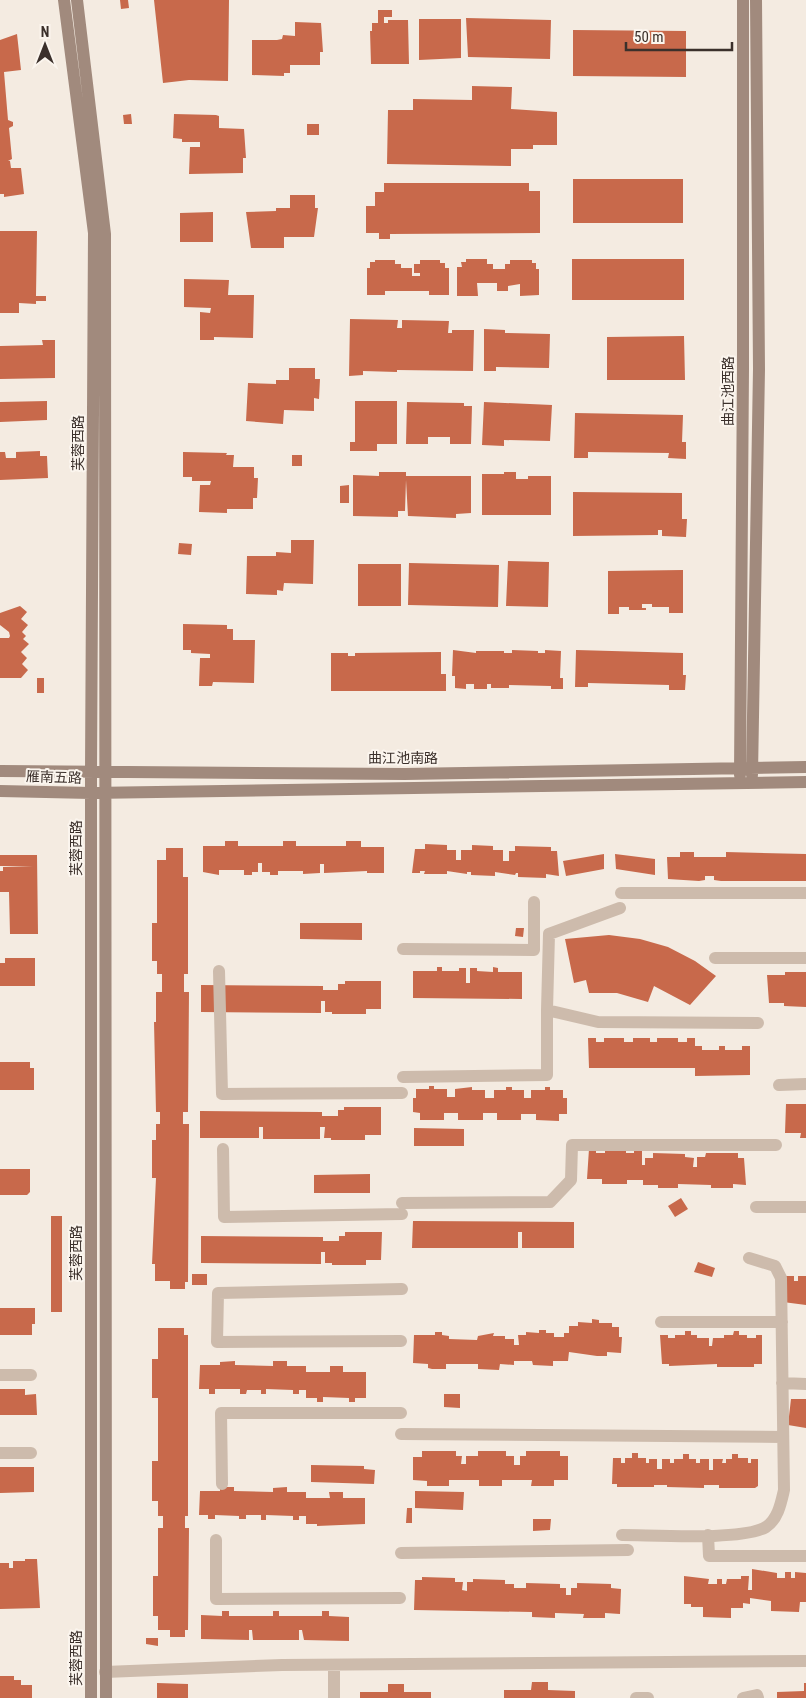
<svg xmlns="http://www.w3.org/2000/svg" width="806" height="1698" font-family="'Roboto Condensed','Noto Sans SC',sans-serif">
<rect width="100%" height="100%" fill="#f4ebe1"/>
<path fill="#c8694b" d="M120,0H128L129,8L121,9Z
M154,0H229L228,81L189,80L163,83Z
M378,10H392V17H384V23H388V20H408L409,64H371L370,31H372V23H378Z
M466,18L551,20L550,59L468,57Z
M419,19H461V58L419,60Z
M295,22L321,23L323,52H320V65H290V73H284V76L252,75V40H277L282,39L283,35L295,36Z
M573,30L686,31V77L573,76Z
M17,34L21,70L4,72L8,120L13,122V126L9,128L12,159L8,161H10L11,168H21L24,194L4,197V194H0V40Z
M472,86L512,87L511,109L557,112V145H533V149H511V166L387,164L388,110H413V99L472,100Z
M131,114L132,124H124L123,115Z
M174,114L216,115L219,116V128L244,129L246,158H243V173L189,174L190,147H200V142H182V139L173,138Z
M307,124H319V135H307Z
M573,179H683V223H573Z
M384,183H529V191H540V233L390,234V239H379V233H366V206H375V192H384Z
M290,195H315V208H318L314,237H284V248H251L246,212L276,211V208H290Z
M213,212V242H180V213Z
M0,231H37L36,296H46V301H36V304L19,303V313H0Z
M466,259H487V264H493V269H505V264H510V260H532V263H536V269H539V295L520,296V284L508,286V291H497V283H477L478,296H457V267H462L461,262H466Z
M572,259H684V300H572Z
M375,260H395V264H401V268H412V276H420V273H414V264H420V260H440V263H445V268H449V295H429V291H385V295H367V268H370V262H375Z
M184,279L229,280L228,295H254L253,338L214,337V340H200V312L210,313L211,308L184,307Z
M350,319L398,320L397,328H402V320L449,321L448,333H452V330H474L473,371L397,370V372L363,371V375L349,376Z
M484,329L505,330V333L550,334L549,368L496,367V371H484Z
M684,336L685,380H607V337Z
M42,340H55V378L0,379V346L43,345Z
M289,368H315V379H320L319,399L314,398V411L284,410L283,424L246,421L248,383L276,384V380H289Z
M47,401V420L0,422V402Z
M355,401H397V444H377V451H350V442H355Z
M407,402L464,403V406H472L471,444H450V437H428V444H406Z
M484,402L552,405L550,441L504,440V446L482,445Z
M575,413L683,415L682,442H686V459L668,458L669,453L588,452V458H574Z
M40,451V456H47L48,478L0,480V452H5L6,458H16V452Z
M183,452L227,453L226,455H234L233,467H254V478H258L257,498H253V509H227V513L199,512L200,485H210L211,481H192V477H183Z
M292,455H302V466H292Z
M379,472H406V476H471V513L456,514V518L408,516L406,480L405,511H398V517L353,516V475L379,476Z
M504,472H516V479H528V476H551V515H482V474H504Z
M349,485V503H340V486Z
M573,492L682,493V519H687L686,537L662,536V530H658V535L573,536Z
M291,540H314L313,584L284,583L283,591L277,590V595L246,594L247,556H276V552L291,553Z
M179,543L192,544L191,555L178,554Z
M508,561L549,562L548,607L506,606Z
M409,563L499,565L498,607L408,605Z
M358,564H401V606H358Z
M683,570V613H669V607H652V604H642V608H646V610H629V607H619V614H608V571Z
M20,606L27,612L21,619L28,625L22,632L26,636L23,639L29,644L21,652L27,658L22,664L28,670L21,678H0V638H9L10,636L9,632L0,625V613Z
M183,624L227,625V629H233V640H255L254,683L213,682L212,686H199L200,658H210V654L191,653V650H183Z
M453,650L476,653V651H504V653H512V650L538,651V653H545V650L561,651L560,678H563V689H551V686L509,685V688H491V684H487V689H474V684H466V689L455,688V676H452Z
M576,650L683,653V675H686L685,690H669V685L588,683V687H575Z
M441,652V674H446V691H331V653H348V656H355V653Z
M37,678H44V693H37Z
M225,841H238V846H283V841H296V846H346V841H361V847H384V873H367V871L324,873V864H320V873L303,874V871H278V875H270V872H262V863H258V872H252V875H244V870H219V875L203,872V846H225Z
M425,844L447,845V850H456V860H461V850H472V845L493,846V850H503V861H509V851H515V846L551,847V851H557L559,876L546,874V878L518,877V873H516L515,875L495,872V876L471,875V872H467V874L447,871V874H424L425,871H420V873H412L415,849H425Z
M166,848H183V877H188V974H184V992H189L188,1112H183V1124H189L188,1282H185V1289H170V1281H155V1264H152L156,1178H152V1140H156V1124H160V1112H156L154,1022H156V992H162V974H157V961H152V923H157V860H166Z
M680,852H694V857H726V852L806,854V881H721L714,880V876H705V880L699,881L668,879L667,857H680Z
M604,854V869L566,876L563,861Z
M615,854L655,859V875L616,869Z
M0,855H37L38,934H10L9,892H0V871H3V867L33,866H0Z
M300,923H362V940L300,939Z
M516,928H524L523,937L515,936Z
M609,935L640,939L668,947L695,961L716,976L690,1005L654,986L648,1002L617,993H589L586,980L574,983L565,939Z
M5,958H35V986H0V963H5Z
M437,967H442V971H459V968H466V983H470V968H477V971L493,972V967L498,968V972H522V999L413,998V971H437Z
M785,972H806V1007L784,1006V1003H769L767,975H785Z
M345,981H381V1009H366V1014H332V1012H325V1001H321V1013L201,1012V985L323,986V990H338V984H345Z
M588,1038H596V1042H604V1038H624V1042H633V1038H650V1042H657V1038H678V1042H687V1038H695V1046H702V1050H719V1046H725V1050H742V1046H750V1075L695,1076V1068H589Z
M0,1062H30V1068H34V1090H0Z
M429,1086H434V1089H447V1097H455V1089L472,1087V1090H485V1098H494V1090H506V1087H512V1090H524V1098H531V1090H545V1087H550V1090H563V1098H567V1114H559V1121L536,1120V1114H521V1120H497V1113H483V1120H458V1113H444V1120H420V1113L413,1112V1098H416V1089H429Z
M786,1104H806V1138H800L801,1133H785Z
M344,1107H381V1135H365V1140H331V1138H324L325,1127H320V1139H263V1127H259V1138H200V1111L322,1112V1116H338V1110H344Z
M414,1128L464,1129V1146H414Z
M589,1149H596V1153H605V1149H626V1153H634V1150H642V1165H645V1158H653V1153L685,1154V1157L694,1158L693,1167H697V1157H705L706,1153H738V1158H744L746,1185L733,1184V1188H711V1185L678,1184V1188H658V1185H643V1180H627V1184H602V1179H587Z
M0,1169H30V1192L27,1195H0Z
M370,1174V1193H314V1175Z
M681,1198L688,1209L675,1217L668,1206Z
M51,1216H62V1312H51Z
M413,1221L574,1222V1248H522V1232H518V1248H412Z
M345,1232H382L381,1260H366V1265H332V1263H325V1252H321V1264L201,1263V1236L323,1237V1241H339V1236H345Z
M698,1262L715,1268L712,1277L694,1272Z
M192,1274H207V1285H192Z
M786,1276H794V1281H798V1276H806V1305L783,1302Z
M0,1308H35V1324H32V1335H0Z
M592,1319L599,1320V1323H612V1327H619V1337H622L621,1353L607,1352V1356H597L569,1352L568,1361H553V1366L533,1365L532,1361H514V1365L500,1364L499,1370L478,1369V1364H446V1369H432L428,1368V1364L413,1363L414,1335H435V1332H442V1335L449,1336V1339L477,1340L478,1336L494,1333L493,1336H505V1339H514V1345H519L518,1335H526V1332L539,1333V1330H546V1333H554V1337H564V1333H569V1326H578V1322L592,1323Z
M158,1328H184V1335H188V1516H185V1528H189L188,1630H185V1637H170V1630H158V1616H153V1576H158V1528H163V1516H158V1501H152V1461H158V1398H152V1359H158Z
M685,1331H691V1335H697V1338H709V1346H712L713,1338H724V1335H733L734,1331H739V1335H747V1338H756V1335H762V1364H754V1367H717V1364L669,1366V1364H662L660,1335H668V1338H675V1335H685Z
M235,1361V1365L273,1366V1361H287V1366H306V1372H330V1366H343V1372H366V1398H355V1402H349V1398L323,1397V1402H317V1398H306V1390H299V1394H293V1390L266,1389V1394H261V1390H247L246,1394H240V1389H215V1394H209V1389H199L200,1365H220V1362Z
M0,1389H25V1395L36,1394L37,1415H0Z
M444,1394H460V1408L444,1407Z
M791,1399H806V1428L788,1425Z
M422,1451H456V1456H462L461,1464H466V1456H478V1451H506V1456H514V1465H520V1456H526V1451H560V1456H568V1480H554V1486H531L532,1480H502V1486H479V1480H449V1486H427V1481L413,1480V1457H422Z
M632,1453H638V1458H646V1463H649V1459H657V1469H662V1459H670V1463H674V1459H683V1454H689V1459H696V1463H700V1459H709V1470H713V1459H723L722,1463H726V1459H732V1454H738V1458H748V1463H751V1459H758V1486L755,1488H719V1485H704V1488L667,1487V1485H654V1487H617V1484H612L613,1458H621V1463H625V1458H632Z
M311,1465L364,1466V1469L375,1470L374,1484L311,1482Z
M0,1467H34V1492L0,1493Z
M220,1487H234V1491L273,1492V1488L287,1487V1492H306V1498H330L329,1492H343V1498H365V1524L317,1526V1524H306V1516H299V1520H293V1516L266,1515V1520H261V1515H246V1519H239V1516L215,1515V1519H208V1515H199L200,1491H220Z
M415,1491L464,1492L463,1510L415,1508Z
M407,1508H412V1523H406Z
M533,1519H551L550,1530L533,1531Z
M25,1559H37L40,1608L0,1609V1563H9V1568H13V1561H25Z
M752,1569L777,1573V1578H785V1572H791V1578H795V1572L806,1573V1602H800L799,1612L771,1611V1601L750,1598V1604L743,1603V1608H731V1618L703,1617V1607H691V1604H684V1576L709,1579L708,1584H717V1579H722V1584H726L727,1579H741V1576H749L748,1590H752Z
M422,1577L455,1578V1582H463L462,1590L467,1591V1582H473V1579L505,1580V1584H514V1588H526V1583L560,1584V1588H566V1595H571V1588H577V1583L611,1584V1588L621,1589L620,1614L605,1613V1618H583L584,1614L555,1613V1618L532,1617V1612L414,1610L415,1580H422Z
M222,1611H229V1616H273V1611H279V1616H322V1611H329V1616L349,1617V1641L304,1640L302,1630H299V1640H253L252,1630H249V1640L201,1639V1615L222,1616Z
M146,1638H158V1646L146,1644Z
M0,1676H14V1680H21V1685H32V1698H0Z
M532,1682H548V1690L575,1691V1698H504V1690H531Z
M157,1683L188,1684V1698H157Z
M804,1683H806V1698H777V1692L804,1691Z
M388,1684H404V1692H431V1698H360V1692H388Z"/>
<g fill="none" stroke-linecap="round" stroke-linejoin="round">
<path stroke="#cdbbac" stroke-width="12" d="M621,893H806
M620,908L549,934L547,1010L598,1022L758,1023
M403,949L534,950V902
M715,958H806
M219,971L222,1094L402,1093
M403,1077L547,1075V1010
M779,1085L806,1084
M223,1149L224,1217L402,1214
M402,1203L550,1202L571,1180L572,1145H776
M756,1207H806
M661,1322H782
M401,1341L217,1342L218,1293L402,1289
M0,1375H31
M782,1383L806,1384
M401,1434L783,1437
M0,1453H31
M222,1484L221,1413H401
M622,1535C653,1535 743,1541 766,1527C778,1519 781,1503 784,1490L781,1278L775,1266L749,1258
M708,1535L709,1556H806
M216,1540V1599L400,1598
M401,1553L628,1550
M334,1665V1698
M105,1672L282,1665L806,1661
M636,1698H648
M743,1698L757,1695L758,1698"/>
<path stroke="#a18a7d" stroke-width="12" d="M64,0L94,233L91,772V1698
M77,0L105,234L106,1698
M0,771L405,774L806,767
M740,775L743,369V0
M752,775L759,369L756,0
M0,791L91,793L806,782"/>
</g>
<g text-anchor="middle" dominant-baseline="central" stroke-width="4" stroke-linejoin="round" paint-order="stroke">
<g font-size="14" fill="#3b302b" stroke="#fbf5ee">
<text transform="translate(728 391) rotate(-90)">曲江池西路</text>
<text transform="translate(78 443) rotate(-90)">芙蓉西路</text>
<text x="403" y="758">曲江池南路</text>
<text transform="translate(54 777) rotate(2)">雁南五路</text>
<text transform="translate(76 848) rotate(-90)">芙蓉西路</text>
<text transform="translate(76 1253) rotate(-90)">芙蓉西路</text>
<text transform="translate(76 1658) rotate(-90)">芙蓉西路</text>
</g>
</g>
<g transform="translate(45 45)" stroke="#fbf5ee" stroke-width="4" paint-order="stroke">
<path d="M0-4L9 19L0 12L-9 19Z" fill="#3b302b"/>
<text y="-8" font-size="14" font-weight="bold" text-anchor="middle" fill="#3b302b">N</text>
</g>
<path d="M626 42v8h106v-8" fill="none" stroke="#3b302b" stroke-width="2.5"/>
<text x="634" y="42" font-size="15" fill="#3b302b" stroke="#fbf5ee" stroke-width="4" paint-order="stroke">50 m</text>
</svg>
